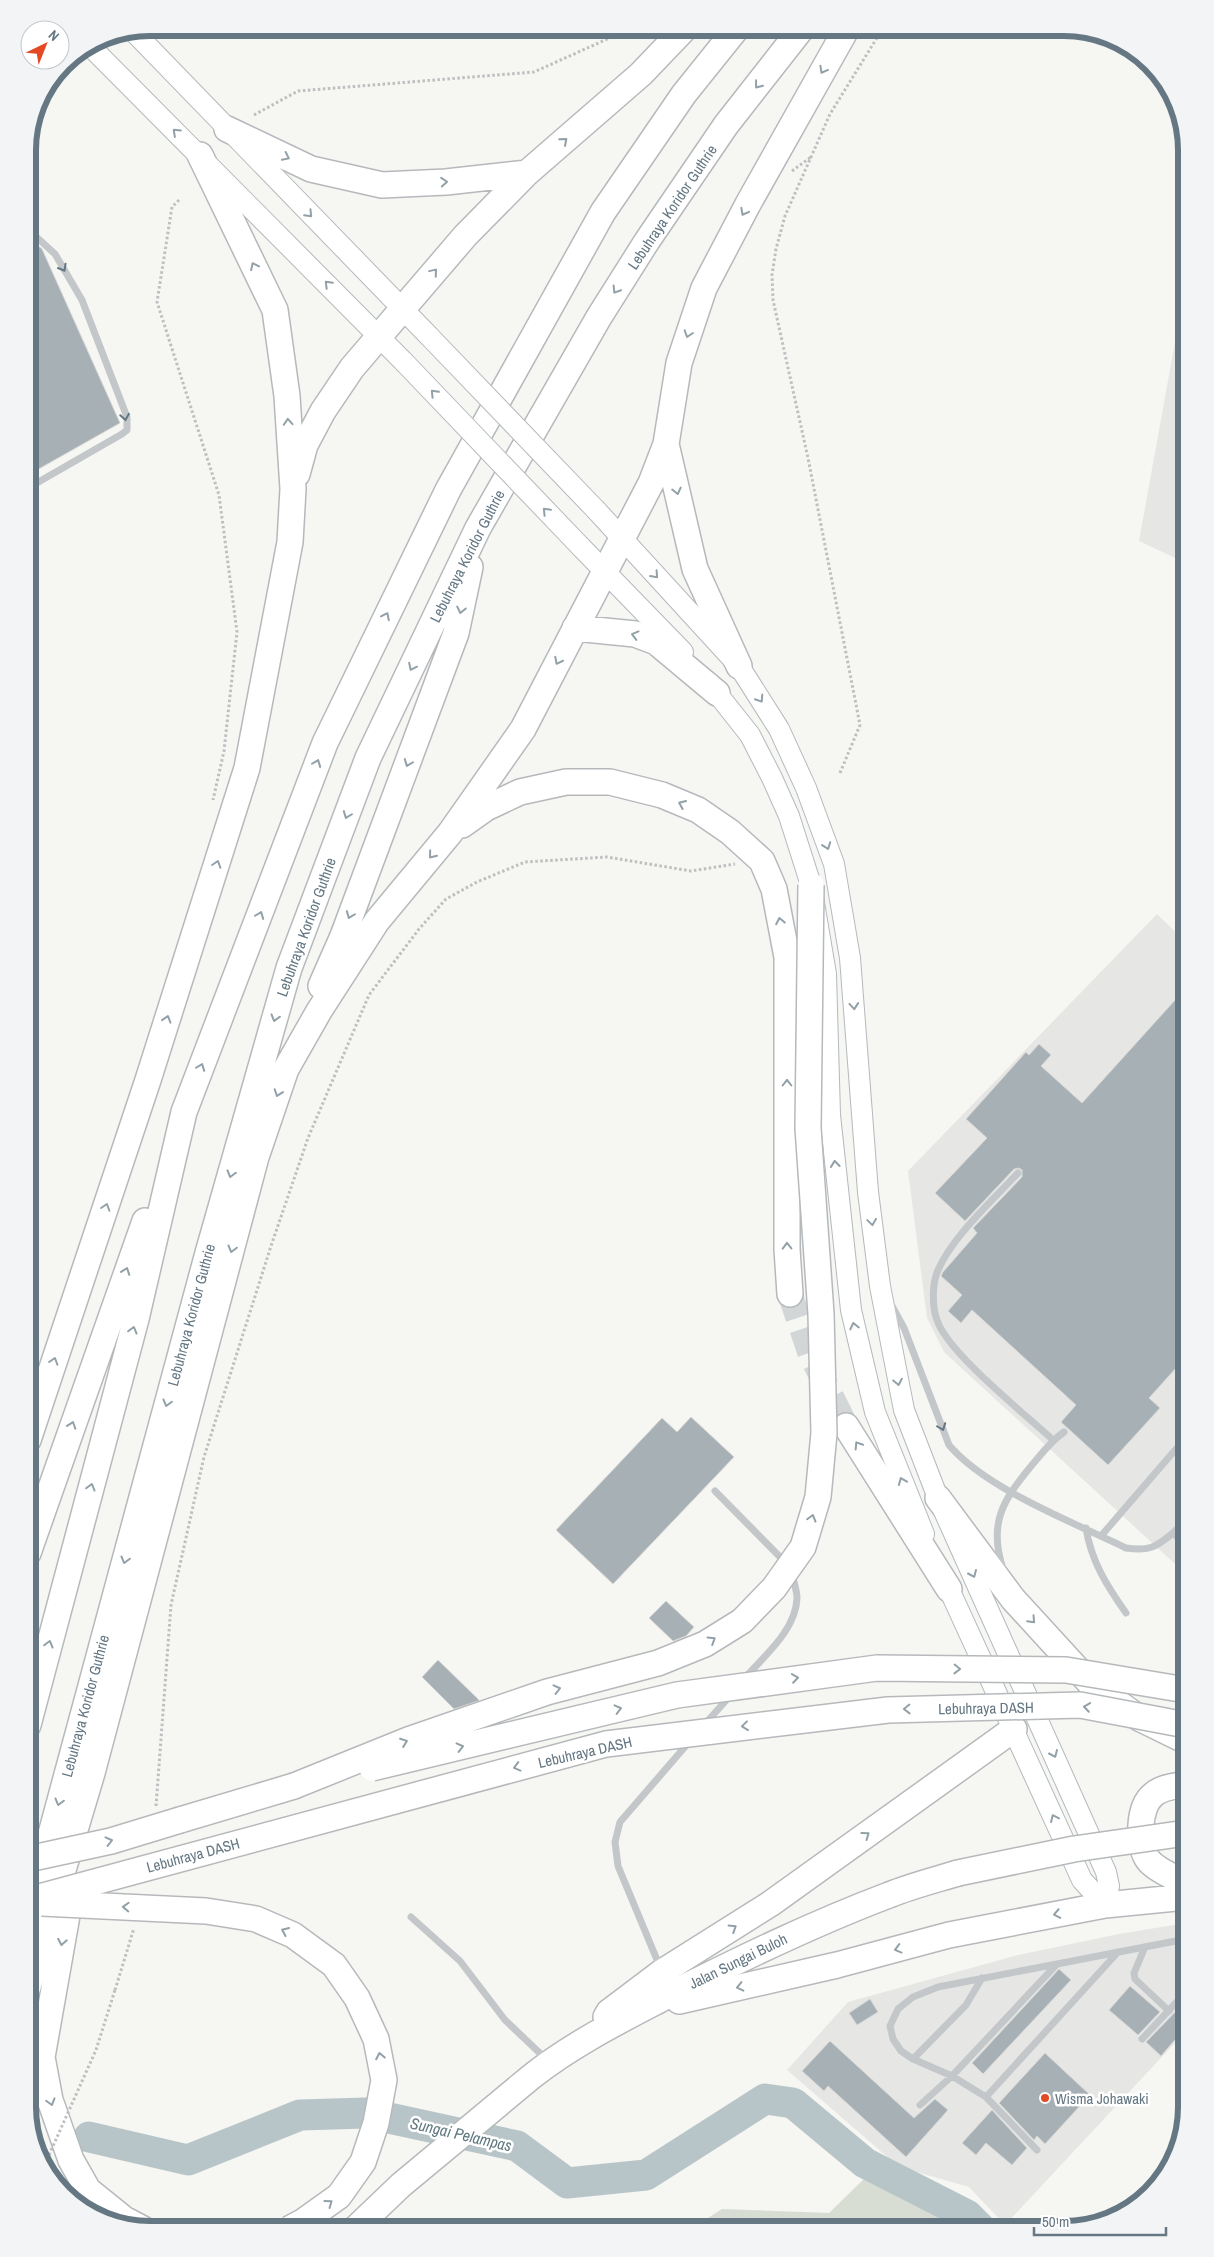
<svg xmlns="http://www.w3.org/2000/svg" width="1214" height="2257" font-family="'Archivo Narrow',sans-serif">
<rect width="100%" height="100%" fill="#f6f6f2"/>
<path fill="#e6e7e5" d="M1186,281V563L1139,541Z
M1157,914L1186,942V1574L944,1352L927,1318L908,1171Z
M1186,1923V2031L1005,2225L969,2187L899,2167L787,2070L848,2002L1018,1955L1119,1934Z"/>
<path fill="#d7ddd3" d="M869,2174L968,2229H691L722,2209L829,2213Z"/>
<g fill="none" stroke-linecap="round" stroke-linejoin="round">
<path stroke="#b8c5c8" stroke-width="31" d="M89,2137L188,2160L300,2115L366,2113L517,2146L567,2183L646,2175L765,2099L793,2103L865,2163L967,2215L981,2229"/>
</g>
<path fill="#a7b0b5" stroke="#d7d7d5" d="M37,245L42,249L120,423L28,475V248Z
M1186,988V1357L1149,1398L1160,1408L1108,1465L1061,1422L1076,1405L972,1310L961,1323L948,1311L962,1295L941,1276L943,1272L977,1233L973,1228L1022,1177V1170L1019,1168L1014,1169L965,1221L935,1193L987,1138L966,1119L1026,1052L1029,1055L1039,1044L1051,1055L1041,1066L1082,1103Z
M691,1417L734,1457L613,1584L556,1530L662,1418L677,1432Z
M666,1601L694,1627L686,1636L673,1641L649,1618Z
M438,1660L479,1700L478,1701L454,1709L422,1677Z
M1059,1969L1071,1980L983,2074L972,2063Z
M1130,1986L1160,2012L1138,2035L1109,2010Z
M870,1999L878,2012L857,2025L849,2013Z
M1186,2001V2027L1161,2056L1146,2042Z
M830,2041L914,2118L935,2099L948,2110L906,2157L828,2086L824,2091L802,2071Z
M1045,2053L1090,2095L1045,2144L1037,2136L1034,2140L999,2103Z
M992,2110L1027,2148L1012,2165L986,2143L976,2155L962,2143Z"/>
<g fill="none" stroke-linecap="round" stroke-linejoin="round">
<path stroke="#d2d6d6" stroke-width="25" stroke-dasharray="25 12" stroke-linecap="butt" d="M790,1294L810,1353L846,1426"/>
<g stroke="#b3b9bd" stroke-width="22">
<path id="secondary" d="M133,31L427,334
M90,46L404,362
M597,511L739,666L779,729L806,788L834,864L850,958L868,1192L880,1286L904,1410L938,1498L1106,1872L1109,1886L1105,1905
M580,546L683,652
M708,682L750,735L772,778L789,816L811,885L826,974L830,1115L851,1310L875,1412L924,1534
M943,1576L1082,1880L1105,1905"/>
</g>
<g stroke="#b6b9bc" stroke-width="28">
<path id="highway" d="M227,129L311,169L382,185L446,182L527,173
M666,444L695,569L739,666
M297,474L305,445L323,411L352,368L465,236L527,173L641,74L685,28
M575,628L635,634L656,642L717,693
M462,825L486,808L520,792L566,782H610L662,795L698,810L730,832L762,861L774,889L787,957V1249L790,1294
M321,986L343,936L456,633L470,567
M846,1426L949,1589
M28,1440L148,1080L247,768L290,542L293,489L287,396L275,310L200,155
M938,1498L1013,1599L1089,1682L1139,1718L1186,1741
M28,1553L145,1221
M28,1725L136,1319L184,1112L325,743L448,490L603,212L684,94L737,28
M180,1820L294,1786
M1186,1883C1177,1879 1156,1869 1149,1861C1137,1846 1138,1807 1153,1795C1161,1787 1176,1786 1186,1784
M72,1887L42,2057L50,2100L71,2160L88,2190L124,2219L143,2229
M28,1919L208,1253L289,968L368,758L478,528L599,317L647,241L726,125L802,28
M28,1987L92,1773L256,1157L286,1069L319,1011L377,921L450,833L523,729L651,483L666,444L679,363L704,288L748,204L847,28
M679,2001L837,1965L949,1935L1105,1905L1186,1897
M606,2017L609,2012L662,1972L770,1904L1014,1729
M355,2229L401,2185L531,2077C571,2045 619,2021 665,1997C738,1960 812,1924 889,1895C911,1886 935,1880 958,1873"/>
</g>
<path stroke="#bdbfc1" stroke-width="3" stroke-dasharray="2.5 2.5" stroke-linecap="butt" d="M254,115L298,91L534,72L614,36L622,28
M792,171L811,157
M179,200L172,207L157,302L219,495L237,632L224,751L213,800
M840,773L860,725L808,458L773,300L772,275L776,249L785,216L830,114L883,28
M156,1806L171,1605L204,1457L271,1246L308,1138L369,995L419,929L446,899L477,882L525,862L607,857L691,871L735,864
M115,1990L134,1928"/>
<path stroke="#c3c7ca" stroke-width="7" d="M28,488L122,434L127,430V417L82,300L55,254L31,232L28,226
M1018,1173C991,1202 954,1235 938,1270C932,1283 932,1307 937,1320C947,1352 1025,1414 1053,1440
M892,1306L904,1328L949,1445C986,1489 1073,1522 1126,1548C1149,1551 1155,1548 1173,1533L1186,1545
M715,1491L786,1563
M1086,1528C1091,1561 1107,1586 1126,1613
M1173,1533L1186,1520
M1101,1536L1182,1442
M1003,1569C988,1523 1003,1500 1032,1465C1042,1453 1051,1441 1064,1432
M745,1678C765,1655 796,1630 797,1598C797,1591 794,1582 792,1575
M704,1725L730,1696
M411,1917L460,1961L505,2020L546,2059
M1145,1947L1134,1973L1135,1979L1169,2011
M660,1967L618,1866L615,1842L620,1822L690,1741
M1142,2039L1186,1992
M913,2059L966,2005L982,1978
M986,2097L1118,1952
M920,2105L952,2076L1057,1964L1186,1939
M1037,2150L986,2097L952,2076L913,2059L901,2051L893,2039L890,2026L898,2009L913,1997L938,1987L1057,1964"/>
<use href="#secondary" stroke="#fff" stroke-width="20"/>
<use href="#highway" stroke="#fff" stroke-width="25"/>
<g stroke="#b3b9bd" stroke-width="22" stroke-linecap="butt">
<path id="secondary-bridge" d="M427,334L597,511
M404,362L580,546"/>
</g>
<g stroke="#b6b9bc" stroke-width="28" stroke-linecap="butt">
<path id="highway-bridge" d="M372,1768L677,1695L877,1668L1066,1670L1186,1690
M294,1786L408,1740L547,1692L658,1663L705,1644L742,1621L774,1588L803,1547L818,1497L824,1433L821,1314L808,1128L811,885
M28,1859L111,1841L180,1820
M958,1873L1074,1849L1186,1833
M28,1900L606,1744L888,1710L1080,1705L1186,1725
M42,1903L206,1911L256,1919L293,1935L334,1965L357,1998L376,2039L384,2080L376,2123L363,2162L339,2196L304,2221L289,2229"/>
</g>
<path stroke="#bdbfc1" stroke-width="3" stroke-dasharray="2.5 2.5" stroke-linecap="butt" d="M45,2164L96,2050L115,1990"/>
<use href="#secondary-bridge" stroke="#fff" stroke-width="20"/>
<use href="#highway-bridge" stroke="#fff" stroke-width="25"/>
</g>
<defs><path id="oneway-chevron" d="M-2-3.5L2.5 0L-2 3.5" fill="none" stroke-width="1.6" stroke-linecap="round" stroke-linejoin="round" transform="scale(1.25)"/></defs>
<g stroke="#92a0a8">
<use href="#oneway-chevron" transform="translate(823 70) rotate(119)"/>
<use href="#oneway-chevron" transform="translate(758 85) rotate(128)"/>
<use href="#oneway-chevron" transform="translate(176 132) rotate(-137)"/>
<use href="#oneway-chevron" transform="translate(564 141) rotate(-41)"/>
<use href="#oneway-chevron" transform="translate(286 157) rotate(26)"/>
<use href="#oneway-chevron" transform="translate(444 182) rotate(-4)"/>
<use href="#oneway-chevron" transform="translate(744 212) rotate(118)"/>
<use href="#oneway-chevron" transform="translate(309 214) rotate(46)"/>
<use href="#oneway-chevron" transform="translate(254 266) rotate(-116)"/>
<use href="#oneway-chevron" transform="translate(434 272) rotate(-50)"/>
<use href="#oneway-chevron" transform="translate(328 284) rotate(-135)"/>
<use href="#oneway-chevron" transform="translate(616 290) rotate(122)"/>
<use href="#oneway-chevron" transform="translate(688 334) rotate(108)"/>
<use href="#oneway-chevron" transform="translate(434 393) rotate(-134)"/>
<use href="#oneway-chevron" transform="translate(288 422) rotate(-94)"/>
<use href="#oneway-chevron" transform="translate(677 491) rotate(77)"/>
<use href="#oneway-chevron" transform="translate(546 511) rotate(-134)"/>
<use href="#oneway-chevron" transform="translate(655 575) rotate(48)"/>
<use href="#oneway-chevron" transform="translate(461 610) rotate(102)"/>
<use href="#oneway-chevron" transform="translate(386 616) rotate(-64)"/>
<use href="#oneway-chevron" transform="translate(635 635) rotate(-165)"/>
<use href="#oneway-chevron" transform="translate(558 661) rotate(117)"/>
<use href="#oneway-chevron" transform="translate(412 667) rotate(116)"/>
<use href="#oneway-chevron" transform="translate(760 699) rotate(57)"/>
<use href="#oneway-chevron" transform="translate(317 763) rotate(-69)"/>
<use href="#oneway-chevron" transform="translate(408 763) rotate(111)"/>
<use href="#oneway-chevron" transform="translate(682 804) rotate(-157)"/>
<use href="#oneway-chevron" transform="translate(347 815) rotate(111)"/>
<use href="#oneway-chevron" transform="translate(827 846) rotate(70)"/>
<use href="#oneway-chevron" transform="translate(432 855) rotate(129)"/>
<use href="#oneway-chevron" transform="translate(217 864) rotate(-72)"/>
<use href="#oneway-chevron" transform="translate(260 915) rotate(-69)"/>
<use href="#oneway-chevron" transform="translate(350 915) rotate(111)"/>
<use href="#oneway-chevron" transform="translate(780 921) rotate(-101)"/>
<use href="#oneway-chevron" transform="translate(854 1006) rotate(85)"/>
<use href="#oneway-chevron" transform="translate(275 1018) rotate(106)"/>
<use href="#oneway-chevron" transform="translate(167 1019) rotate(-73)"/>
<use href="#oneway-chevron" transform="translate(201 1067) rotate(-69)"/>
<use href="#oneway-chevron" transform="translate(787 1083) rotate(-90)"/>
<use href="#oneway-chevron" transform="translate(278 1093) rotate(109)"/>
<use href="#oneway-chevron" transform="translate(835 1164) rotate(-96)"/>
<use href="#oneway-chevron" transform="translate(231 1174) rotate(106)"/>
<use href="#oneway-chevron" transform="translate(106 1207) rotate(-72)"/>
<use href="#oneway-chevron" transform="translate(872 1222) rotate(82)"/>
<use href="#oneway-chevron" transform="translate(787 1246) rotate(-91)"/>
<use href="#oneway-chevron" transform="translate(232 1249) rotate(105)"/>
<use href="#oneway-chevron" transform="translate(126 1271) rotate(-70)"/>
<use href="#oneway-chevron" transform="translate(854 1326) rotate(-103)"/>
<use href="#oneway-chevron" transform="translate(133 1330) rotate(-75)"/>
<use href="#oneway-chevron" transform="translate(54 1361) rotate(-72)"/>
<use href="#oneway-chevron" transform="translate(898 1382) rotate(79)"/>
<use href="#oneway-chevron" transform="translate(167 1403) rotate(105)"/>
<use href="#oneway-chevron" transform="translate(72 1425) rotate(-71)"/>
<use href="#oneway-chevron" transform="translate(858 1445) rotate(-122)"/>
<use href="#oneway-chevron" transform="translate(902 1481) rotate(-112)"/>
<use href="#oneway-chevron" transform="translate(91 1487) rotate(-75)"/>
<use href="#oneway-chevron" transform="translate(812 1518) rotate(-74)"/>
<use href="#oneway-chevron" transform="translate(125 1560) rotate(105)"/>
<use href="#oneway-chevron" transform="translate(973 1574) rotate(66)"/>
<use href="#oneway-chevron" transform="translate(1032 1620) rotate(47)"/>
<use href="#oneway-chevron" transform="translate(712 1640) rotate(-32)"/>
<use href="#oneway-chevron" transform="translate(49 1644) rotate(-75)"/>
<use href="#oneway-chevron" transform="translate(957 1669) rotate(1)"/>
<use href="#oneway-chevron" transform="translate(795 1678) rotate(-8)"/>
<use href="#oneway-chevron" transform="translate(557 1689) rotate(-14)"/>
<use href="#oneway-chevron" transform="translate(1087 1707) rotate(-171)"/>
<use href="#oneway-chevron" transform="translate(618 1709) rotate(-14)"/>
<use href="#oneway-chevron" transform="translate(907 1709) rotate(179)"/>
<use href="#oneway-chevron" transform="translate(745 1726) rotate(173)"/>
<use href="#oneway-chevron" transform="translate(404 1742) rotate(-21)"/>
<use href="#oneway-chevron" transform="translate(460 1747) rotate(-14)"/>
<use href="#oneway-chevron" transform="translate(1054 1754) rotate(66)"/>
<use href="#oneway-chevron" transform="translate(517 1767) rotate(165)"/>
<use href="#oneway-chevron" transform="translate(59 1802) rotate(105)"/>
<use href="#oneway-chevron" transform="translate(1054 1818) rotate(-115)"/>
<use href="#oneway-chevron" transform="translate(866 1835) rotate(-36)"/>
<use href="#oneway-chevron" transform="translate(109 1841) rotate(-14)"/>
<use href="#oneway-chevron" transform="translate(126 1907) rotate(-178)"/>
<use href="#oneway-chevron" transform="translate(1057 1914) rotate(169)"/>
<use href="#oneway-chevron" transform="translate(733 1928) rotate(-32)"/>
<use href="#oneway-chevron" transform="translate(285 1931) rotate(-156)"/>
<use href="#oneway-chevron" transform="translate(62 1942) rotate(100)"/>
<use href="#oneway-chevron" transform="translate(898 1949) rotate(165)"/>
<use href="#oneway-chevron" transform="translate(740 1987) rotate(167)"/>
<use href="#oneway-chevron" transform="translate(380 2056) rotate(-101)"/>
<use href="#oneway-chevron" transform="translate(51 2102) rotate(74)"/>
<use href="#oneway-chevron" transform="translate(329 2203) rotate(-36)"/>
</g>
<g stroke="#647783">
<use href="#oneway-chevron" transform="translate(63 268) rotate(60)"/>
<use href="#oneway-chevron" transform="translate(125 417) rotate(81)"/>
<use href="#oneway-chevron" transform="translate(942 1427) rotate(69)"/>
</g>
<circle fill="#e34924" stroke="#fff" stroke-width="2" cx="1045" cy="2098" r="5"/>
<g text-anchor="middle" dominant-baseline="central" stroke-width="5" stroke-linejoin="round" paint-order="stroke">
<g font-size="15" fill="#647783" stroke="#fff">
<text transform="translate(672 207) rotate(-56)">Lebuhraya Koridor Guthrie</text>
<text transform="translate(467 556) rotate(-63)">Lebuhraya Koridor Guthrie</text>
<text transform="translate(306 927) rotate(-70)">Lebuhraya Koridor Guthrie</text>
<text transform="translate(191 1315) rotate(-75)">Lebuhraya Koridor Guthrie</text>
<text transform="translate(85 1706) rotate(-75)">Lebuhraya Koridor Guthrie</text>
<text transform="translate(986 1708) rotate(-1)">Lebuhraya DASH</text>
<text transform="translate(585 1752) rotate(-13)">Lebuhraya DASH</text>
<text transform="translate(193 1855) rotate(-15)">Lebuhraya DASH</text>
<text transform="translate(738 1961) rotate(-26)">Jalan Sungai Buloh</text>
</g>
<g font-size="15" fill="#647783" stroke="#fff" text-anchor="start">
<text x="1055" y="2098">Wisma Johawaki</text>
</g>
<g font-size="16" font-style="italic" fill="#607980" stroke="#fff">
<text transform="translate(461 2134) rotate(13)">Sungai Pelampas</text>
</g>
</g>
<path d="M0 0H1214V2257H0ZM150 36H1064A114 114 0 0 1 1178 150V2107A114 114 0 0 1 1064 2221H150A114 114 0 0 1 36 2107V150A114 114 0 0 1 150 36Z" fill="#f3f4f5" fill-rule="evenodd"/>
<path fill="none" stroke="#647783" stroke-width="6" d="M150 36H1064A114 114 0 0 1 1178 150V2107A114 114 0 0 1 1064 2221H150A114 114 0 0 1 36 2107V150A114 114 0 0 1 150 36Z"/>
<g transform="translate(45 45) rotate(43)"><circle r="24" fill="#ffffff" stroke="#c1c9cd"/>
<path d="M0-4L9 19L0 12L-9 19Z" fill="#e34924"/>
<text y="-8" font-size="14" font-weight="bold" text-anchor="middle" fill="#647783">N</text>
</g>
<path d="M1034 2227v8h132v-8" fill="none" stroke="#647783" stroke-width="2.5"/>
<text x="1042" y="2227" font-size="15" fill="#647783" stroke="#ffffff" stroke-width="4" paint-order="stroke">50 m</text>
</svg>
